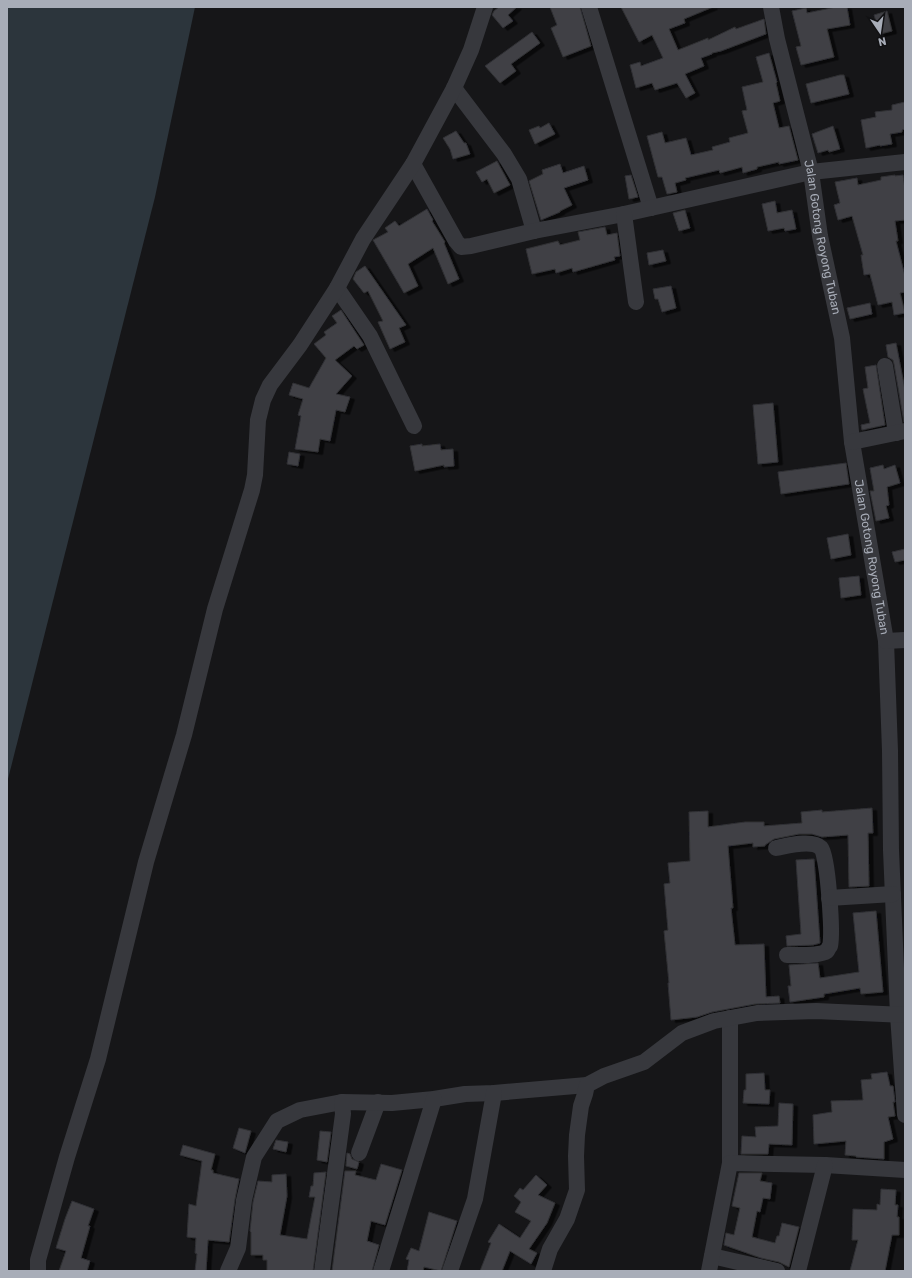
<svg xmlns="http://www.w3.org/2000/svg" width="912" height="1278" font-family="Rubik,sans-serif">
<defs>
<filter id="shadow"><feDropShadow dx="4.5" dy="2.5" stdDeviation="0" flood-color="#0009"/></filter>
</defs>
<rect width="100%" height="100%" fill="#161618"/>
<path fill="#2c353c" d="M7,7H195L155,197L7,783Z"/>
<path fill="#404145" stroke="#303034" filter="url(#shadow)" d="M499,7H517L508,15L513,21L503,28L492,15L494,11Z
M550,7H580L591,46L563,57L551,28L557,25Z
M621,7H713L684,19L685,23L669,29L678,50L708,38V40L735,27L736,29L764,19L766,34L721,51L712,53V54L701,58L704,66L685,74L695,93L686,98L677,83L655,90L652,83L636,88L630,65L640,62L641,66L663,58L652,35L639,42Z
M836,7H847L850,25L827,29L834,57L801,65L796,47L801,46L792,11L806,8L807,13Z
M887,11L892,31L880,34L874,15Z
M532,32L540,43L511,64L516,71L500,83L485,66Z
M769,53L777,82L776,83L780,101L773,103L779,128L789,126L798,160L779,164V162L757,167V169L743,173L742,167L720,173L719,170L685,178L686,180L675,183L677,192L667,194L662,177H658L647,136L662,132L665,143L686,138L691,155L713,150L712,147L730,142L729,138L748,133L742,111L747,110L742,87L763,82L756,57Z
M840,75H844L849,94L811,103L806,84Z
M905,102V129L902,130V132L890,134L892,144L880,146V145L866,148L861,120L876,117L875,112L892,110V105Z
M549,123L555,134L535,144L529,130L539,126L540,128Z
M833,126L840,149L829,152L828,150L818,153L812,134Z
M456,131L464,143H466L470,154L453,159L450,149L443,138Z
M497,161L510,185L494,193L487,179L482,182L476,172Z
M560,164L563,173L584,166L588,180L564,188L572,205L560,211V212L541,220L529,181L543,174L542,170Z
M631,175L638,197L629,199L625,176Z
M895,175V176L903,175L905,189V220L895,221L898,241H896L905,276V292L900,293L905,313L894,315L892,302L878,305L870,274L864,275L861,255H863L852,216L838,220L834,205L840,203L835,182L857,178L858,185L881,180V177Z
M775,201L777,213L792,210L796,229L785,231L784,228L768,231L762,204Z
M427,209L433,220L432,221L445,242L444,243L459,279L448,284L433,248L408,264L418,286L404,293L373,240L388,232L385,228L395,221L399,226Z
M685,210L690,228L679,231L673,213Z
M605,227L607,235L617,233L620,256L614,257L615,260L573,272L572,268L556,273L555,269L532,274L526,249L558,241L560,245L580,240L578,232Z
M663,250L666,261L649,265L647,253Z
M365,266L406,325L399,328L405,342L390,349L378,322L383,321L368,291L364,293L353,279L356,272Z
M671,286L676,308L662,312L658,299H655L653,289Z
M870,303L872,314L850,319L847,308Z
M341,310L364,345L357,349L354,346L335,360L352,376L336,394L350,397L345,412L336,410L330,441L320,439L318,452L295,449L301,416L298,415L303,399L289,395L293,383L309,388L326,358L314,344L326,335L324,332L337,323L332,316Z
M896,343L905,390V421L904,422L894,364L893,360L888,357L886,345Z
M876,365L885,425L862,430L861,425L870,423L863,389L868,388L865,367Z
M773,403L778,462L758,464L753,405Z
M422,444V446L440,444L441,450L453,449L454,466L444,467V465L415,471L410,446Z
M289,452L300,454L298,466L287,464Z
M846,463L849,484L781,494L778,472Z
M883,465L884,469L895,465L900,483L887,487L889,505L886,506L889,518L876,521L870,491H874L870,468Z
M848,534L851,555L831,559L827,538Z
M905,549V560L895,562L892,552Z
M859,576L861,595L841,598L839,578Z
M872,808L873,833H868L869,886L849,887L848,835L822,837L812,834H799L774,839L765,845V846L753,847V843L728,846L733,908H731L735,945L764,944L766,997L779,996L780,1003L755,1004L712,1012L697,1017L671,1020L668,983H669L664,931L668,930L664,884L670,883L668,863L690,861L689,812L708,811V827L745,822H764V826L802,823L801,812L822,810V812Z
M814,859L820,943L813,945L787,946L786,936L801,934L796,860Z
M876,911L883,992L861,994L860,988L824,994V997L790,1002L788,986H791L789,965L818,963L820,978L859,972L853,913Z
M887,1072L890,1086H893L895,1102H893L895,1116L888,1117L893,1139L884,1142V1159L856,1157V1156L845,1155L846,1141L814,1144L813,1115L832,1112L831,1101L863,1100L861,1080L872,1079L871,1074Z
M764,1073L765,1090H770L769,1104L743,1103L744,1090H746V1074Z
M779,1103L793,1104L792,1145L769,1144L768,1154H741L742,1136L756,1137L755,1127L778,1126Z
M239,1128L251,1131L245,1153L233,1148Z
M320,1131L331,1132L327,1162L317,1160Z
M276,1140L288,1142L286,1152L273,1149Z
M183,1145L215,1154L211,1170H213V1173L239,1179L235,1199L229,1242L208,1240L206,1271H195L197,1254L195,1253L196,1238L187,1237L189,1204L196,1206L202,1161L180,1155Z
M347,1153L350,1154L352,1159L359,1162L357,1169L346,1166Z
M381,1164L402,1170L385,1225L371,1221L367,1241L379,1245L372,1271H332L345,1171H356L355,1175L376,1180Z
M326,1172L313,1271H267V1260H263V1255H251V1232L250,1231L253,1202L258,1181L272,1182V1175L286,1174L287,1196L280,1235L307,1239L315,1197H309L311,1186H313L314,1173Z
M739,1173H762L760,1181L772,1183L770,1199L763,1198L760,1212L757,1211L752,1237L775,1243L777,1236H779L782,1223L799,1227L789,1267L779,1262L761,1258L724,1245L726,1233L734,1235L740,1208L732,1206Z
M536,1175L547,1185L538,1195L555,1203L547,1223L529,1249L537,1253L531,1264L510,1251L502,1271H480L491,1243L488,1242L499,1224L520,1238L531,1221L515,1212L521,1202L514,1196L520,1188L523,1190Z
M881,1189L896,1190L895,1205H898L897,1217H899V1235H892L885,1271H850L858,1240H852L853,1209L877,1210V1204L880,1205Z
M72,1201L94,1209L88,1226H90L81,1258L90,1261L87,1271H59L66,1251L56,1248L65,1219Z
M429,1212L457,1221L441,1271L424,1267L423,1271H407L409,1260L406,1259L411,1248L419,1251Z"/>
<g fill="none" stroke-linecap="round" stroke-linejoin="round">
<g stroke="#37383d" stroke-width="16">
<path d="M589,7L651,208"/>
<path id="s1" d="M771,7L777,39L811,172L820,236L842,338L852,442L886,641L890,751L891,850L898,1015L905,1115"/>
<path d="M454,88L504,154L519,179L534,231"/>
<path d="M413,164L456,241L461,247L471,246L534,231L624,214L811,172L905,162"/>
<path d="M624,214L636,302"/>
<path d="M337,288L370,336L414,426"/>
<path d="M885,366L896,433"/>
<path d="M852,442L905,431"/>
<path d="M886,641L905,640"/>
<path d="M776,848C787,846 812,839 821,848C828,856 833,934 830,946C829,947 828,949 827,951C820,956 797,955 787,955"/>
<path d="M829,898L893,894"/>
<path d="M730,1018V1163"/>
<path d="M359,1153L378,1102"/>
<path d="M712,1256L777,1271"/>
<path d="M38,1271V1260L67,1157L98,1059L146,862L184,735L215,609L252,490L255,475L258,420L263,400L270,385L300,345L337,288L363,239L413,164L454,88L471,50L485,7"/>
<path d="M228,1271L238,1248L244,1200L254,1157L277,1121L300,1110L342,1102"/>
<path d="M322,1271L343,1114L342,1102L392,1103L434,1099L465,1094L494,1093L587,1085"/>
<path d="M381,1271L434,1099"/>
<path d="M450,1271L475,1199L494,1093"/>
<path d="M543,1271L550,1249L567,1219L577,1190L576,1156L577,1135L581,1106L585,1094L587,1085L604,1076L644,1062L682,1033L714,1021L757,1013L816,1011L905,1015"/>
<path d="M709,1271L730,1163L825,1165L905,1170"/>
<path d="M798,1271L825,1165"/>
</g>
</g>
<g text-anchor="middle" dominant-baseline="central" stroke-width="4" stroke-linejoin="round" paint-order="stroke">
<g font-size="12" fill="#a8adb8" stroke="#111113">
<text stroke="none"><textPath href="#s1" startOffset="236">Jalan Gotong Royong Tuban</textPath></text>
<text stroke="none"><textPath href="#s1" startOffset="560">Jalan Gotong Royong Tuban</textPath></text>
</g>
</g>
<rect width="912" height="1278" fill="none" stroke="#a8adb8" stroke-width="16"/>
<g transform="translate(880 32) rotate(167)" stroke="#111113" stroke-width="3" paint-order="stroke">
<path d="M0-3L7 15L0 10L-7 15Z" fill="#a8adb8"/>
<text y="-6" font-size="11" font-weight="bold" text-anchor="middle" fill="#a8adb8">N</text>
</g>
</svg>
